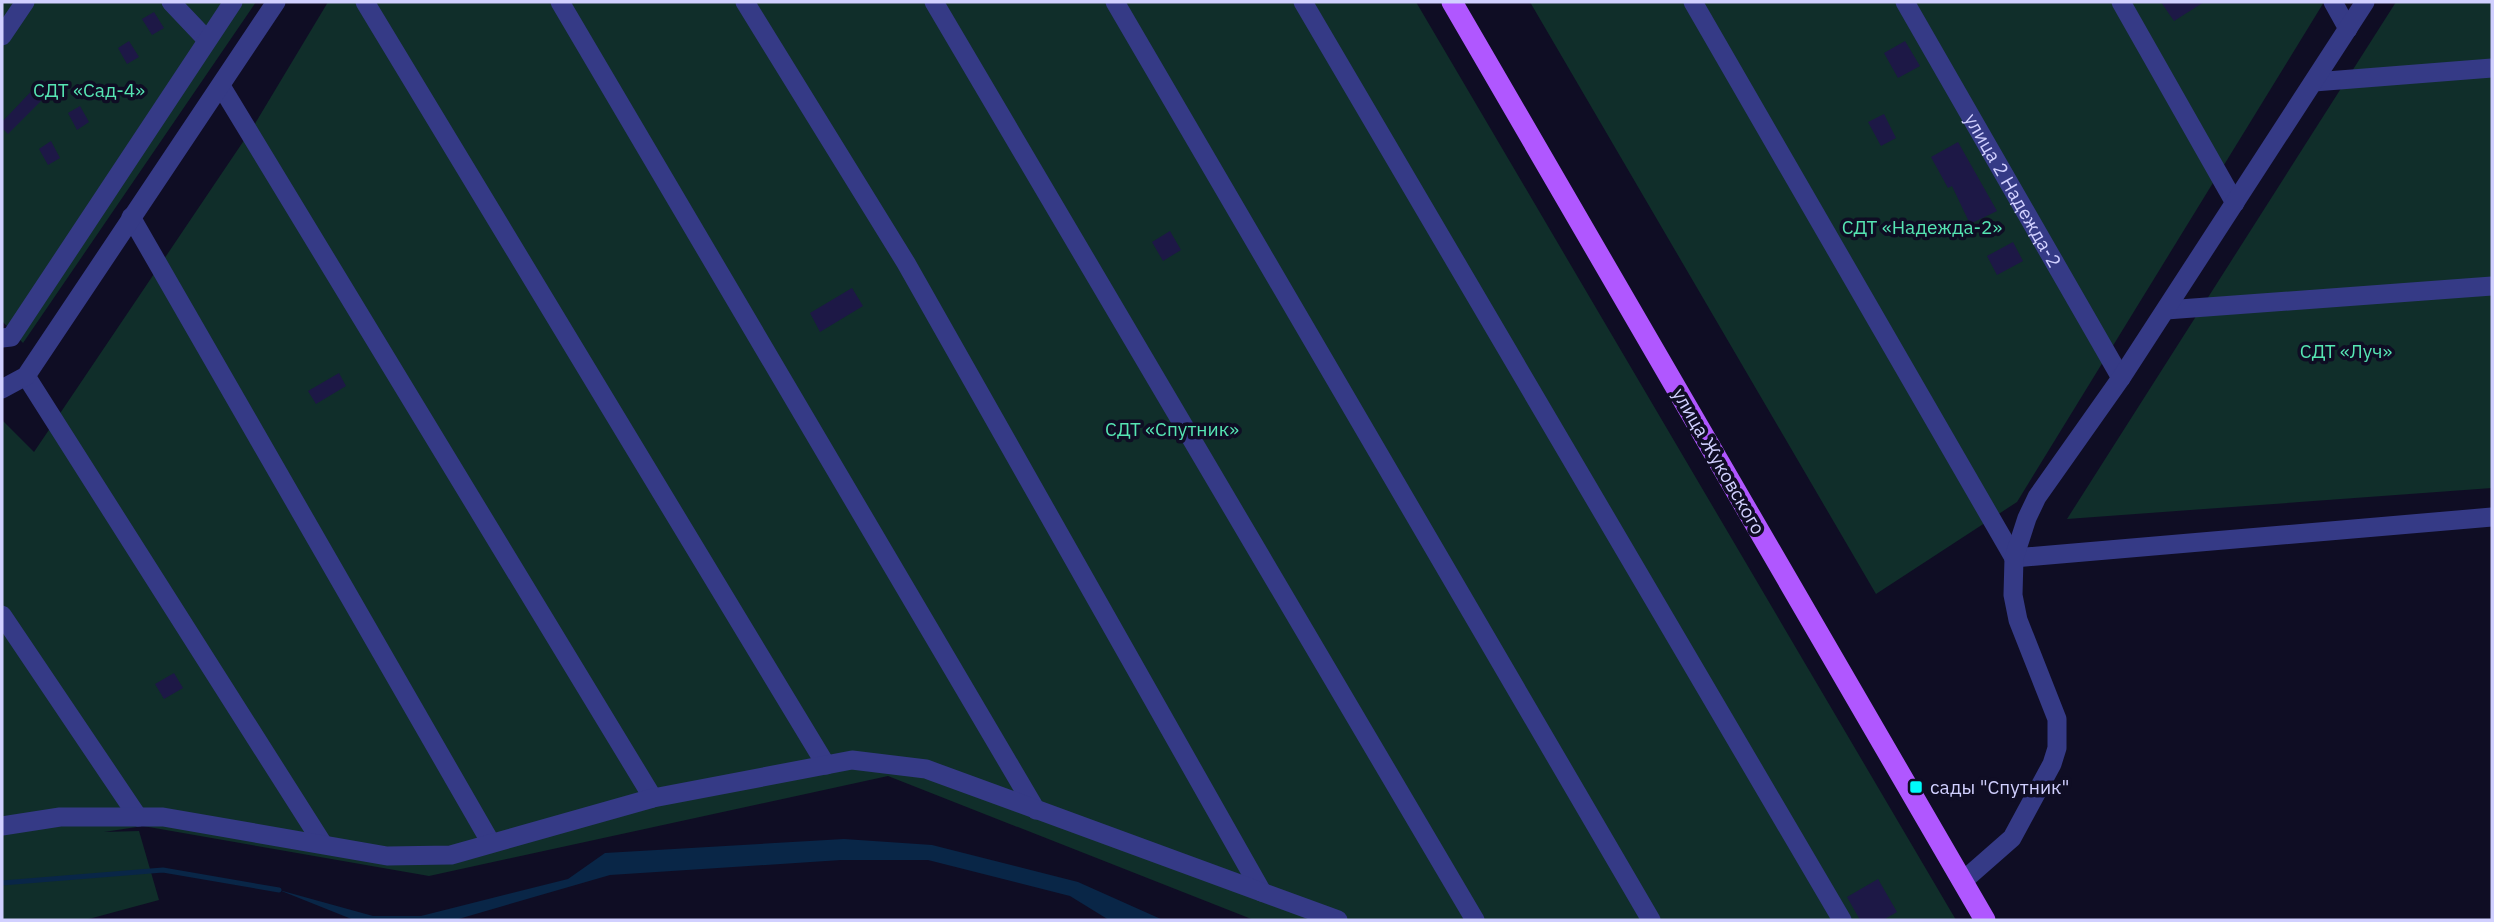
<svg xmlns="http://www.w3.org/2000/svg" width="2494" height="922" font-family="'IBM Plex Sans',sans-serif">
<rect width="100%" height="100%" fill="#0f0d24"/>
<path fill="#102e2a" d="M2,2H256L23,343L2,321Z
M328,2H1416L1956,920H1254L888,776L429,876L143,826L104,832L139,831L159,900L85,920H2V420L34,452L253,127Z
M1530,2H2324L2017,502L1876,594Z
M2396,2H2492V488L2067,519Z"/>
<path fill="#092647" d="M844,839L932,845L1078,882L1163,920H1109L1070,896L928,860H841L610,875L455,920H354L279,890L373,916H421L568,879L605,853Z"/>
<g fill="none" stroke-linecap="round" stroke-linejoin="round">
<path stroke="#092647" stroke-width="5" d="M2,883L163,870L279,890"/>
</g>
<path fill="#1d1846" d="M2161,2H2204L2174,21Z
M154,12L164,28L152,35L142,19Z
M129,41L139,57L127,64L118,48Z
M1905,41L1920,66L1898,78L1884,53Z
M42,80L52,90L8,134L2,128V122Z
M80,106L89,122L77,130L68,113Z
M1884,114L1896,138L1881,146L1868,122Z
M51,141L60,158L48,165L39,149Z
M1958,142L1997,211L1970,224L1952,186L1948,188L1931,157Z
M1170,231L1181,250L1163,261L1152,242Z
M2013,242L2023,261L1997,275L1987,256Z
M852,288L863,306L820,332L810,313Z
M339,373L346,386L316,404L308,391Z
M174,673L183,688L164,699L155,684Z
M1878,879L1897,912L1883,920H1860L1847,897Z"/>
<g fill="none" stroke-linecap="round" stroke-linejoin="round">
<g stroke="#353a86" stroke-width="19">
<path d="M171,2L207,40"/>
<path d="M365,2L826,765"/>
<path d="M560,2L1036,810"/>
<path d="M745,2L906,263L1262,892"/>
<path d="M934,2L1475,920"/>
<path d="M1115,2L1651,920"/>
<path d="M1303,2L1842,920"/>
<path d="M1693,2L2014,558L2492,517"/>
<path id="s1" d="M1905,2L2121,378"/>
<path d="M2121,2L2235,203"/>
<path d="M2333,2L2348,29"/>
<path d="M2,36L25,2"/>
<path d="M2314,82L2492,68"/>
<path d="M221,86L653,798"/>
<path d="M131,217L491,843"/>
<path d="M2166,310L2492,286"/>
<path d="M2,338L11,337L233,2"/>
<path d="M26,376L323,844"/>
<path d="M2,389L26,376L276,2"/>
<path d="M2,615L138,817"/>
<path d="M2,826L60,817H163L387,856L451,855L653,798L852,760L926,769L1338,920"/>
<path d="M1963,881L2012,838L2052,764L2057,748V719L2018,620L2013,595L2014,558L2027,518L2037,497L2121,378L2365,2"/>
</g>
<path stroke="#b057ff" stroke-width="21" d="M1452,2L1985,920"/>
</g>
<rect fill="#00fbfb" stroke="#0f0d24" stroke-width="2.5" x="1909" y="780" width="14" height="14" rx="3.5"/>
<g text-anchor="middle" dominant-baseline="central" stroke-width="7" stroke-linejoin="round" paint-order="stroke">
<g font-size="19" fill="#56e5b3" stroke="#0f0d24">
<text x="89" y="90">СДТ «Сад-4»</text>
<text x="1922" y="227">СДТ «Надежда-2»</text>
<text x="2346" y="351">СДТ «Луч»</text>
<text x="1172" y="429">СДТ «Спутник»</text>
</g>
<g font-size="19" fill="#d1d0ff" stroke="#0f0d24">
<text stroke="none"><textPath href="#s1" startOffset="217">улица 2 Надежда-2</textPath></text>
<text transform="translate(1719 461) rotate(60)">улица Жуковского</text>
</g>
<g font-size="19" fill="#d1d0ff" stroke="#0f0d24" text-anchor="start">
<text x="1930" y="787">сады "Спутник"</text>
</g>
</g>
<rect width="2494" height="922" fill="none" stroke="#d1d0ff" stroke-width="7"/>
</svg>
